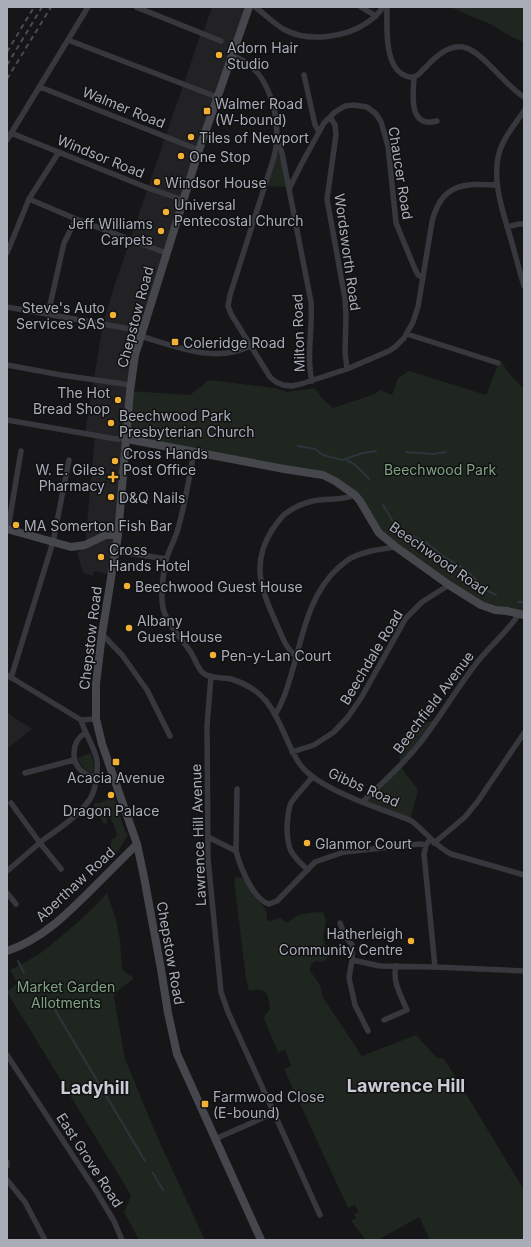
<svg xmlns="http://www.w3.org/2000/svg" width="531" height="1247" font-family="Inter,sans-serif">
<rect width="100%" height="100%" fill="#161618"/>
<path fill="#222225" d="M212,7H249L140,336L112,575L94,571L93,576L83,573L77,553L85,545L95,435L85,433L103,323L115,284L201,33H203Z
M7,713L32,729L7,749Z"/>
<path fill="#1e261f" d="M450,7H524V42L510,36L492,25Z
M278,139L289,187L265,186Z
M500,360L512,377L524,389V615L481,605L379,533L364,507L335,481L127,439L130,391L190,395L209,380L274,388L287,392L315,388L321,397L333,408L375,394L380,390L392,395L398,378L409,371L486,395Z
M435,721L400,766L418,790L410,820L363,802L400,766C400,759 399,751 400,744C403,729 421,722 435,721Z
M90,753L93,759L94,773C85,772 81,766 78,758Z
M114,797L125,831L128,834L119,850L112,859H109L108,856L111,852V839L115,838L117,835C115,826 111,819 106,811L104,813L107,821V823L104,824L94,806V803H99Z
M236,877H241L246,881L254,897L264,907L267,914V920L270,921L280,918L286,922C291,922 292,918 297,916C302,914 319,911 323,913L326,920L323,939L329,953L327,959L323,962L316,961L311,964L310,971C316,979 322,985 322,996L362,1056L416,1035L437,1058H443L457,1079L524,1190V1240H430L419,1217L378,1240H366L351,1221L356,1218L354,1214L359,1212L355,1205L348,1208L284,1069L291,1066L285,1050L278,1052L264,1019L265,1015L270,1009C268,993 267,987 249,991L246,978L234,880Z
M107,893L116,920L120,940L122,969L127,974L132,976L133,979L115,993L114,998L125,1059L159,1141L205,1240H139L124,1212L131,1196L126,1187L7,992L17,983L10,970L38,955L52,944L78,922L96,905Z"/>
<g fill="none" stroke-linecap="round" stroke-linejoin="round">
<path stroke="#2c353c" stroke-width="2" d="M298,446L315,449L323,455L342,460L363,453L376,451
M406,452L433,454L446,452
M346,460C356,463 362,472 369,479
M383,505L397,528L403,532L427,543L440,554L466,570L486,590L496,595
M518,602H524
M18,961L24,973
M55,1010L145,1161
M153,1173L163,1190"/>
<path stroke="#37383d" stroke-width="5.5" d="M136,7L221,41
M255,7C265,14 274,24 285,30C308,42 346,38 368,22C374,18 379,13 383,7
M361,7L376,16
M387,7C387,25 384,66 404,75C407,77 412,78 416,76C420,74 423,69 427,66C436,56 449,45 463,47C483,51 504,85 524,97
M68,40L217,97
M232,56C270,66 283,122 274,157L230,295L228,306L231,314L270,377L276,382L283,385L292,386L301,384L347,369L389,351L395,347L404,338L413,322L418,307L432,222C441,184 463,183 497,185
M304,75L315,125L319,132
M414,77C413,94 408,129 437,121
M40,87L199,150
M524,111C516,123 505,135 500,150C491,178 502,209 510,236C515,253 519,270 524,286
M330,117L335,125L336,135L327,199L345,299L346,317L345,352L347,369
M11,133L148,188L183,200
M7,140L88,7
M278,141L282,153L289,189
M29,199L76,219L166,253
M507,227L519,224H524
M7,253L29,199L59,152
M7,307L142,331
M48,314L64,243L76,219
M407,334L498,363
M140,336C175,346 215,364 250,346
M7,365L61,375L131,385
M312,381C306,355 313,328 311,302L289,189L302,163L324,123L335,112L345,106L354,105L367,107L376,114L381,122L388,146L396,223L415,269L418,275L423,278
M7,420L116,439H127
M194,452C189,478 185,506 177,532C174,541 169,550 166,560C163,575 160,593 163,608C167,624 181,638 190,651C195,658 197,667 202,672C208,679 223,677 231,679C244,683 258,691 266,701C281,719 286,743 299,763C316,789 381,809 410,820C426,831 433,845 451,854L524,875
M8,529L21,451
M116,551L166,559
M102,634L122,655L147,690L170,736
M296,656C286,649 282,636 277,625C262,591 250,565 272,530C276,525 280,518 285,514C293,508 303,503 313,501C328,498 340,501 355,495
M7,675L81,720L96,719
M211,676L207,726L208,859L221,992L228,1012L274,1113L215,1139
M11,678L53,542L69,460
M275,715C278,710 281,704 283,699C301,655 302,600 339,567C343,564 347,560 351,558C365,551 381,549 396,547
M85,733C71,742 70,763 84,773C88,776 92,776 96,777
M292,752L314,745L334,732L348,717L361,698L406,618L422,602L449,585
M25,773L74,760
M363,802L367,797C386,780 404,763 420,743C441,716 458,686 479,660C492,644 508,631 519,614
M11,803L40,843L61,869
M208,837L236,851C240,866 253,900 269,904L277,901L315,862L344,852L420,844L426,845
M428,842L426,845L424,854L435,967L524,971
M434,843L465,817L478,801L524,733
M236,851L237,789
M308,870C290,854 287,849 287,825C288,818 288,809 291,803C296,794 306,786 312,777
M7,871C19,861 30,851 42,841C58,829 79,816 90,799C96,789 98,772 97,760C94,746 85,734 81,720
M7,893L16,904
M340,923L345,936L352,945V960L349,978L355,1005L368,1031
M352,960L380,966L435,967
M384,1020L407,1010C401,996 392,981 396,966
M7,1055L96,1191L114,1221L122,1240
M274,1113L320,1215
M7,1162V1166
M7,1180L25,1202L45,1240"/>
<path stroke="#45474d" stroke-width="8" d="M249,7L199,150L135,355L130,391L118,535L102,634L96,684V719L102,744L137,844L144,877L161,969L168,1013L177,1054L261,1240
M127,439L284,469L323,475L335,481L355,495L360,501L379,533L396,547L449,585L481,605L495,610L507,611L524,615
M7,529L71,547L85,545L106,535H118
M7,951C41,940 67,914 91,890C107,874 122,859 137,844"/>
<path stroke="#4a4c52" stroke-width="2" stroke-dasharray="5 4" stroke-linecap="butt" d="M7,52L34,7
M7,65L42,7
M7,79L51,7"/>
</g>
<g fill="#f2b134" stroke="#111113" stroke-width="1.5">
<circle cx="219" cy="55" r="4"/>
<rect x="203" y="107" width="8" height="8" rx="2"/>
<circle cx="191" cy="137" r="4"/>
<circle cx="181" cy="156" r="4"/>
<circle cx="157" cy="182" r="4"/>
<circle cx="166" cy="212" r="4"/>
<circle cx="161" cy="231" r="4"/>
<circle cx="113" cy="315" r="4"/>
<rect x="171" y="338" width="8" height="8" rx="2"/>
<circle cx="118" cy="400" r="4"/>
<circle cx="111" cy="423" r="4"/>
<circle cx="115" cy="461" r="4"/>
<path d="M111 471h4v4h4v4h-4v4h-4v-4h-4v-4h4z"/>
<circle cx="111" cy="497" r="4"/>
<circle cx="16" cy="525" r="4"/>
<circle cx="101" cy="557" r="4"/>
<circle cx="127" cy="586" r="4"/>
<circle cx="129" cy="628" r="4"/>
<circle cx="213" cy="655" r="4"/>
<rect x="112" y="758" width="8" height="8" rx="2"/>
<circle cx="111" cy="795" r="4"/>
<circle cx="307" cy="843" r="4"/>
<circle cx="411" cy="941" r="4"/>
<rect x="201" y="1100" width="8" height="8" rx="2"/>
</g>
<g text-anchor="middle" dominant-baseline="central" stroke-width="3" stroke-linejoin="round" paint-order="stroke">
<g font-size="14" fill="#a8adb8" stroke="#111113" text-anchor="start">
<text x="227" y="47">Adorn Hair<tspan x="227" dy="16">Studio</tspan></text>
<text x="215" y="103">Walmer Road<tspan x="215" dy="16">(W-bound)</tspan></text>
<text x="199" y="137">Tiles of Newport</text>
<text x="189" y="156">One Stop</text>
<text x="165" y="182">Windsor House</text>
<text x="174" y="204">Universal<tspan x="174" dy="16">Pentecostal Church</tspan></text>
<text x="153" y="223" text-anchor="end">Jeff Williams<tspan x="153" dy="16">Carpets</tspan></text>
<text x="105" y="307" text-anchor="end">Steve's Auto<tspan x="105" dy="16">Services SAS</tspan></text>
<text x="183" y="342">Coleridge Road</text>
<text x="110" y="392" text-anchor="end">The Hot<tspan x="110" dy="16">Bread Shop</tspan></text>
<text x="119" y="415">Beechwood Park<tspan x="119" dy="16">Presbyterian Church</tspan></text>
<text x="123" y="453">Cross Hands<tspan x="123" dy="16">Post Office</tspan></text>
<text x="105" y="469" text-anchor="end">W. E. Giles<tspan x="105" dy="16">Pharmacy</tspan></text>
<text x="119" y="497">D&amp;Q Nails</text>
<text x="24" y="525">MA Somerton Fish Bar</text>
<text x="109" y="549">Cross<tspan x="109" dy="16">Hands Hotel</tspan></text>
<text x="135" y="586">Beechwood Guest House</text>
<text x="137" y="620">Albany<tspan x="137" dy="16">Guest House</tspan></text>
<text x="221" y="655">Pen-y-Lan Court</text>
<text x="116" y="777" text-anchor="middle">Acacia Avenue</text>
<text x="111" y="810" text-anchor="middle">Dragon Palace</text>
<text x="315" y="843">Glanmor Court</text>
<text x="403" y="933" text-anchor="end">Hatherleigh<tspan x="403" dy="16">Community Centre</tspan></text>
<text x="213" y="1096">Farmwood Close<tspan x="213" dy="16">(E-bound)</tspan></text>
</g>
<g font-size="14" fill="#a8adb8" stroke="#111113">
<text transform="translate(124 107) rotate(22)">Walmer Road</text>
<text transform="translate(101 156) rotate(22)">Windsor Road</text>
<text transform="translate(401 173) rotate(81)">Chaucer Road</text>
<text transform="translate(348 252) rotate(82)">Wordsworth Road</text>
<text transform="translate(135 317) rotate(-75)">Chepstow Road</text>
<text transform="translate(298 333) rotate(-92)">Milton Road</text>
<text transform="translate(439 558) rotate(35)">Beechwood Road</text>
<text transform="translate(90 638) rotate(-83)">Chepstow Road</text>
<text transform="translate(371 657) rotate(-59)">Beechdale Road</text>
<text transform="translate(433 702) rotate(-53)">Beechfield Avenue</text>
<text transform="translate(364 787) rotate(24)">Gibbs Road</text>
<text transform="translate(198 835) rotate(-92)">Lawrence Hill Avenue</text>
<text transform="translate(75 884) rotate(-43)">Aberthaw Road</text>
<text transform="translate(171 953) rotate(80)">Chepstow Road</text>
<text transform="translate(90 1160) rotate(57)">East Grove Road</text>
</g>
<g font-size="14" fill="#7fa381" stroke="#111113">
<text x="440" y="469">Beechwood Park</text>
<text x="66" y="986">Market Garden<tspan x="66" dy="16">Allotments</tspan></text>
</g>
<g font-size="18" font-weight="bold" fill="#c9ccd4" stroke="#111113">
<text x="406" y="1085">Lawrence Hill</text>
<text x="95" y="1087">Ladyhill</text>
</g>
</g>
<rect width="531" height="1247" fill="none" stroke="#a8adb8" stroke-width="16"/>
</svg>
